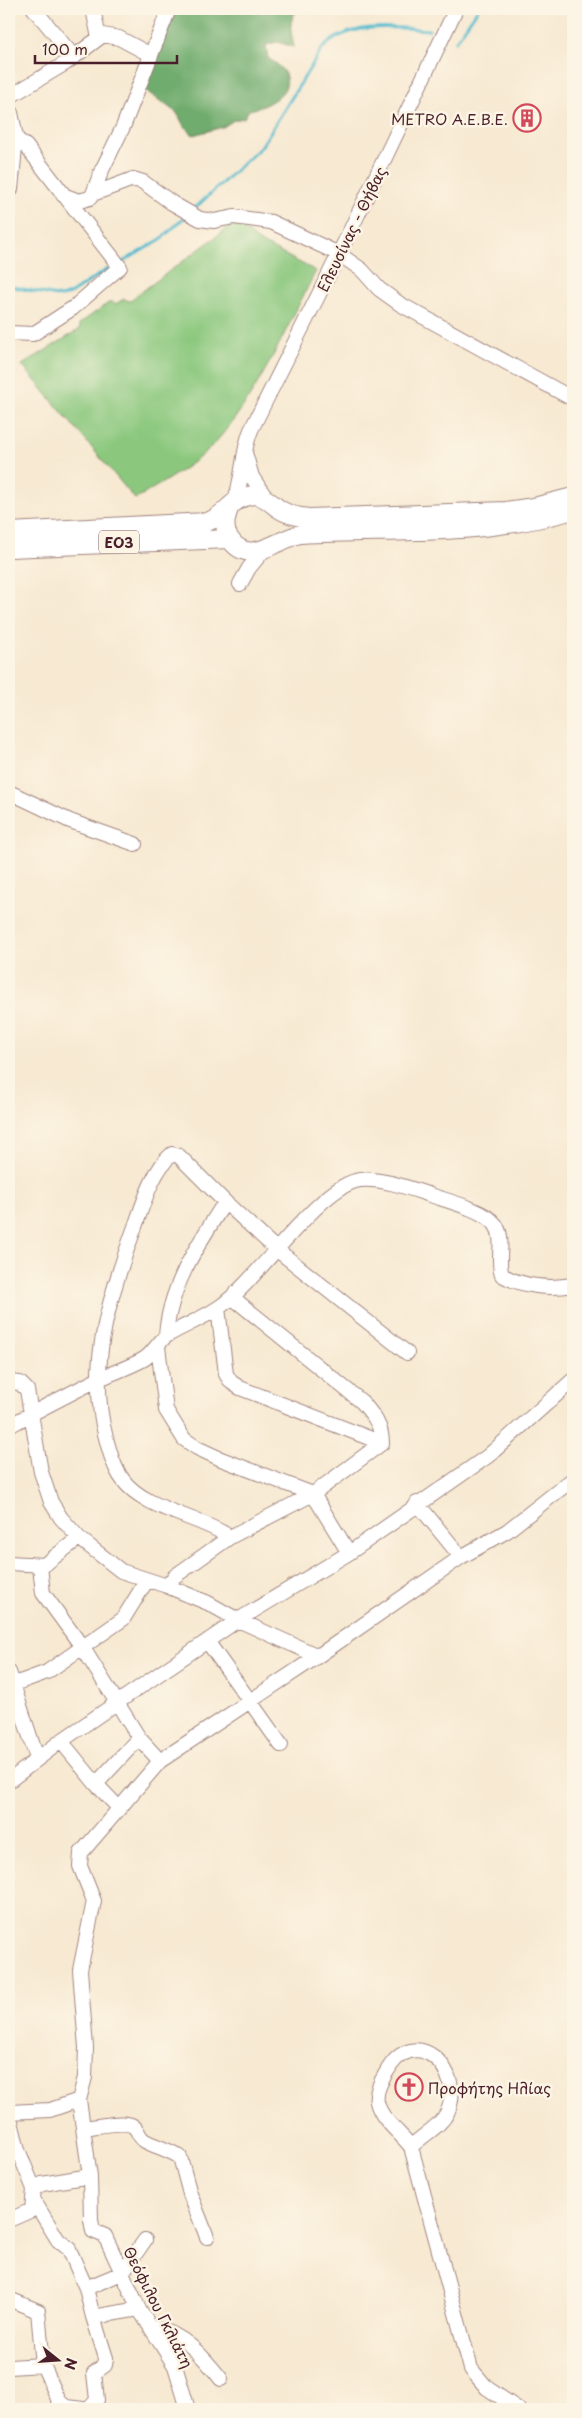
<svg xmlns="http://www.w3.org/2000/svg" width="582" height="2418" font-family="'Playpen Sans',sans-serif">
<rect width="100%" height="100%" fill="#fcf5e5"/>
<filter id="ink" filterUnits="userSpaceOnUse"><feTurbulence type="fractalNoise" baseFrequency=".02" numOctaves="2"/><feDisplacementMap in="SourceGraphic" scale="10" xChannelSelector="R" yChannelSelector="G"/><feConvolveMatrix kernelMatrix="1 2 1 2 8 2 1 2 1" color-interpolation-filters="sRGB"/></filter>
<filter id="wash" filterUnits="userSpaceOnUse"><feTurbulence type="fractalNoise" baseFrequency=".0096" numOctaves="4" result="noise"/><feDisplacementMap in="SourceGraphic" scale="20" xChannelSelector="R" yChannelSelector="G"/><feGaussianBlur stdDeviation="1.12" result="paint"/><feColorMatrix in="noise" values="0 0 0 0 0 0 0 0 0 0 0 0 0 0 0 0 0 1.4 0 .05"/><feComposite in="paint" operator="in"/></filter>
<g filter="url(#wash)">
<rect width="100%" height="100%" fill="#f7e9d2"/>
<path fill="#8bc87e" stroke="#6a7454" d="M236,222L260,242L316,271C287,326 262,387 221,436C199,463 165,481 135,499L22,365L80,329L79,324L111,301L115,304L124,299L129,301Z"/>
<path fill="#70ac6d" stroke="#5d664c" d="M175,9H300C287,18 291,32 294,47L277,42L266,45L268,58C272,61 278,64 281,68C300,90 267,107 249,110L244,118L234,120L223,127L193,135L184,126L177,113L142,88Z"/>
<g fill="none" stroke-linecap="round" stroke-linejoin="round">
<path stroke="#50b9cd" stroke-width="3" d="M456,41L478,9
M193,210L261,147L322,49C348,21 393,27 429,30
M121,263L161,239L186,216
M9,286L61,297L70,294L108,269"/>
</g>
</g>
<g filter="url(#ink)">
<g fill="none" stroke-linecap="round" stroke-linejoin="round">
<g stroke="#a0847e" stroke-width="16">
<path id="minor" d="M34,9L74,57
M93,9L99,38
M9,97L66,63L103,35L119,38L151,55
M93,194L133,179L143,182L172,203L200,219L214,221L234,217L271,222L339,254L362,270L379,289L400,304L573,399
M63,195L79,201L90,198L93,194L101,172L123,127L169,9
M9,333L33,334L73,308L120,267L26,146L14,137
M246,456L252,477L266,498
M233,504C244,481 241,454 251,430L339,254L456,9
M240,584L249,568L263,551
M9,792L70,821L135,844
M218,1308L226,1374L231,1382L240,1388L382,1443
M166,1336C169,1286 199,1243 225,1202
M158,1347L166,1410L184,1439L197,1448L221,1459L313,1494L349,1553
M9,1382L20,1383L27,1390L41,1472L51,1502L61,1518L79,1538L121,1571L167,1586L208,1603L238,1620L318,1656
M9,1426C38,1410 69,1394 99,1379C114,1372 130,1367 144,1359C154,1353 159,1340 168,1335C185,1325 204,1318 221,1306C257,1281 320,1185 360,1180C382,1178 409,1188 430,1195C448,1201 484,1210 495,1224C506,1238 496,1260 502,1275C523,1287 550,1289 573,1285
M417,1503L461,1557
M230,1537C201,1517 144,1509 123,1480C114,1468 110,1453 106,1438C86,1365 111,1292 136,1224C144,1201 154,1169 172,1154L179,1156L225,1202L276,1249L407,1353
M9,1563L44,1565L79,1538
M40,1566L43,1593L83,1648L139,1738L160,1761
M167,1586L175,1576L230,1537L313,1494L382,1443C382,1425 373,1415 362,1402L233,1298
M207,1641L281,1745
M9,1672L37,1758
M9,1686L47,1672L123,1619L147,1580
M61,1741L96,1784L118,1807
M9,1781L61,1741L238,1620L349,1553L488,1456L573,1380
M96,1784L139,1738
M9,2112L50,2110L79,2100
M9,2114L18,2150L34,2189
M83,2128C95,2127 124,2120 133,2126C139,2130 138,2137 145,2141C157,2147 169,2150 180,2157L190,2194L207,2237
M411,2147C422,2135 440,2127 447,2113C467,2071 414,2020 386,2073C381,2081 375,2092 377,2102C381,2120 401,2133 411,2147L471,2369L487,2388L518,2409
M34,2201L58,2240L69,2249L86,2288L93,2317
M9,2220L32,2210L34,2189L42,2184L90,2176
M86,2288L122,2273L145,2240
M9,2299L38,2311L43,2365L59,2401L66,2407L83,2409
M153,2328C183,2333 203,2356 221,2379
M9,2367L43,2365
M89,2409L97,2400L94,2373L105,2365L106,2358L93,2317L139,2309
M188,2409L175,2366L139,2309L105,2236L93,2231L91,2220L90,2176L79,2100L85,2077L86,2048L80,1970L94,1901L80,1866L81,1853L160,1761L318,1656L461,1557L507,1531L573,1479"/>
</g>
<g stroke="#a0847e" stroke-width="20">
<path id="major" d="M9,113L14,137L9,189
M229,509C225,519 223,530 230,539C249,568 278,538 301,534C395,529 481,537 573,510
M9,532L207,522C225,516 230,501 245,497C260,491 268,501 279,509C288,515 298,517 309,518L506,511L534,507L573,497
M9,548L229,539"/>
</g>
<use href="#minor" stroke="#fff" stroke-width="14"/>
<use href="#major" stroke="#fff" stroke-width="18"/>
</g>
</g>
<defs>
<g id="building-ring" transform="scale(1.4375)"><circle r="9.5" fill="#fcf5e5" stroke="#d1495b" stroke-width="1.5"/><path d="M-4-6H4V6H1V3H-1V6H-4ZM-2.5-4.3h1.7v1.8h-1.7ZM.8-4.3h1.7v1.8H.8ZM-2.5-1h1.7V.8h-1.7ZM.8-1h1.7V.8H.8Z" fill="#d1495b"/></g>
<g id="church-ring" transform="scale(1.4375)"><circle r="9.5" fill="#fcf5e5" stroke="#d1495b" stroke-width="1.5"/><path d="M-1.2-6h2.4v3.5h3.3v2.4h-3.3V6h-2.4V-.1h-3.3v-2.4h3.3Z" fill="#d1495b"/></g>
</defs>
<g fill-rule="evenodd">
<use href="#building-ring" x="527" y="118"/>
<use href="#church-ring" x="409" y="2087"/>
</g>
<g text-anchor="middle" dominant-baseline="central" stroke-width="5" stroke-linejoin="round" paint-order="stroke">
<rect fill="#fcf5e5" stroke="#7f5f63" stroke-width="1" x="99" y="530.5" width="40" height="23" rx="4"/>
<g font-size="14" font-weight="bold" fill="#4a1f2b">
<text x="119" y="542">ΕΟ3</text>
</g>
<g font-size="15" fill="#4a1f2b" stroke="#fcf5e5" text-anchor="end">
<text x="508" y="118">METRO Α.Ε.Β.Ε.</text>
<text x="428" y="2087" text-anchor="start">Προφήτης Ηλίας</text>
</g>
<g font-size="15" fill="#4a1f2b" stroke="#fcf5e5">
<text transform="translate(351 229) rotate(-64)">Ελευσίνας - Θήβας</text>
<text transform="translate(159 2307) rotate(63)">Θεόφιλου Γκλιάτη</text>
</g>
</g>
<rect width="582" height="2418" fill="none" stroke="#fcf5e5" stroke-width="30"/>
<g transform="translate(58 2360) rotate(107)" stroke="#fcf5e5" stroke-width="4" paint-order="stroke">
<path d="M0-4L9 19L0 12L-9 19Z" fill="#4a1f2b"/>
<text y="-8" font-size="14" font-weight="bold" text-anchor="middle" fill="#4a1f2b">N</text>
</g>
<path d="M35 55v8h142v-8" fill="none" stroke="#4a1f2b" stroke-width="2.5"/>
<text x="42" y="55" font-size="15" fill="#4a1f2b" stroke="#fcf5e5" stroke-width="4" paint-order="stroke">100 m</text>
</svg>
